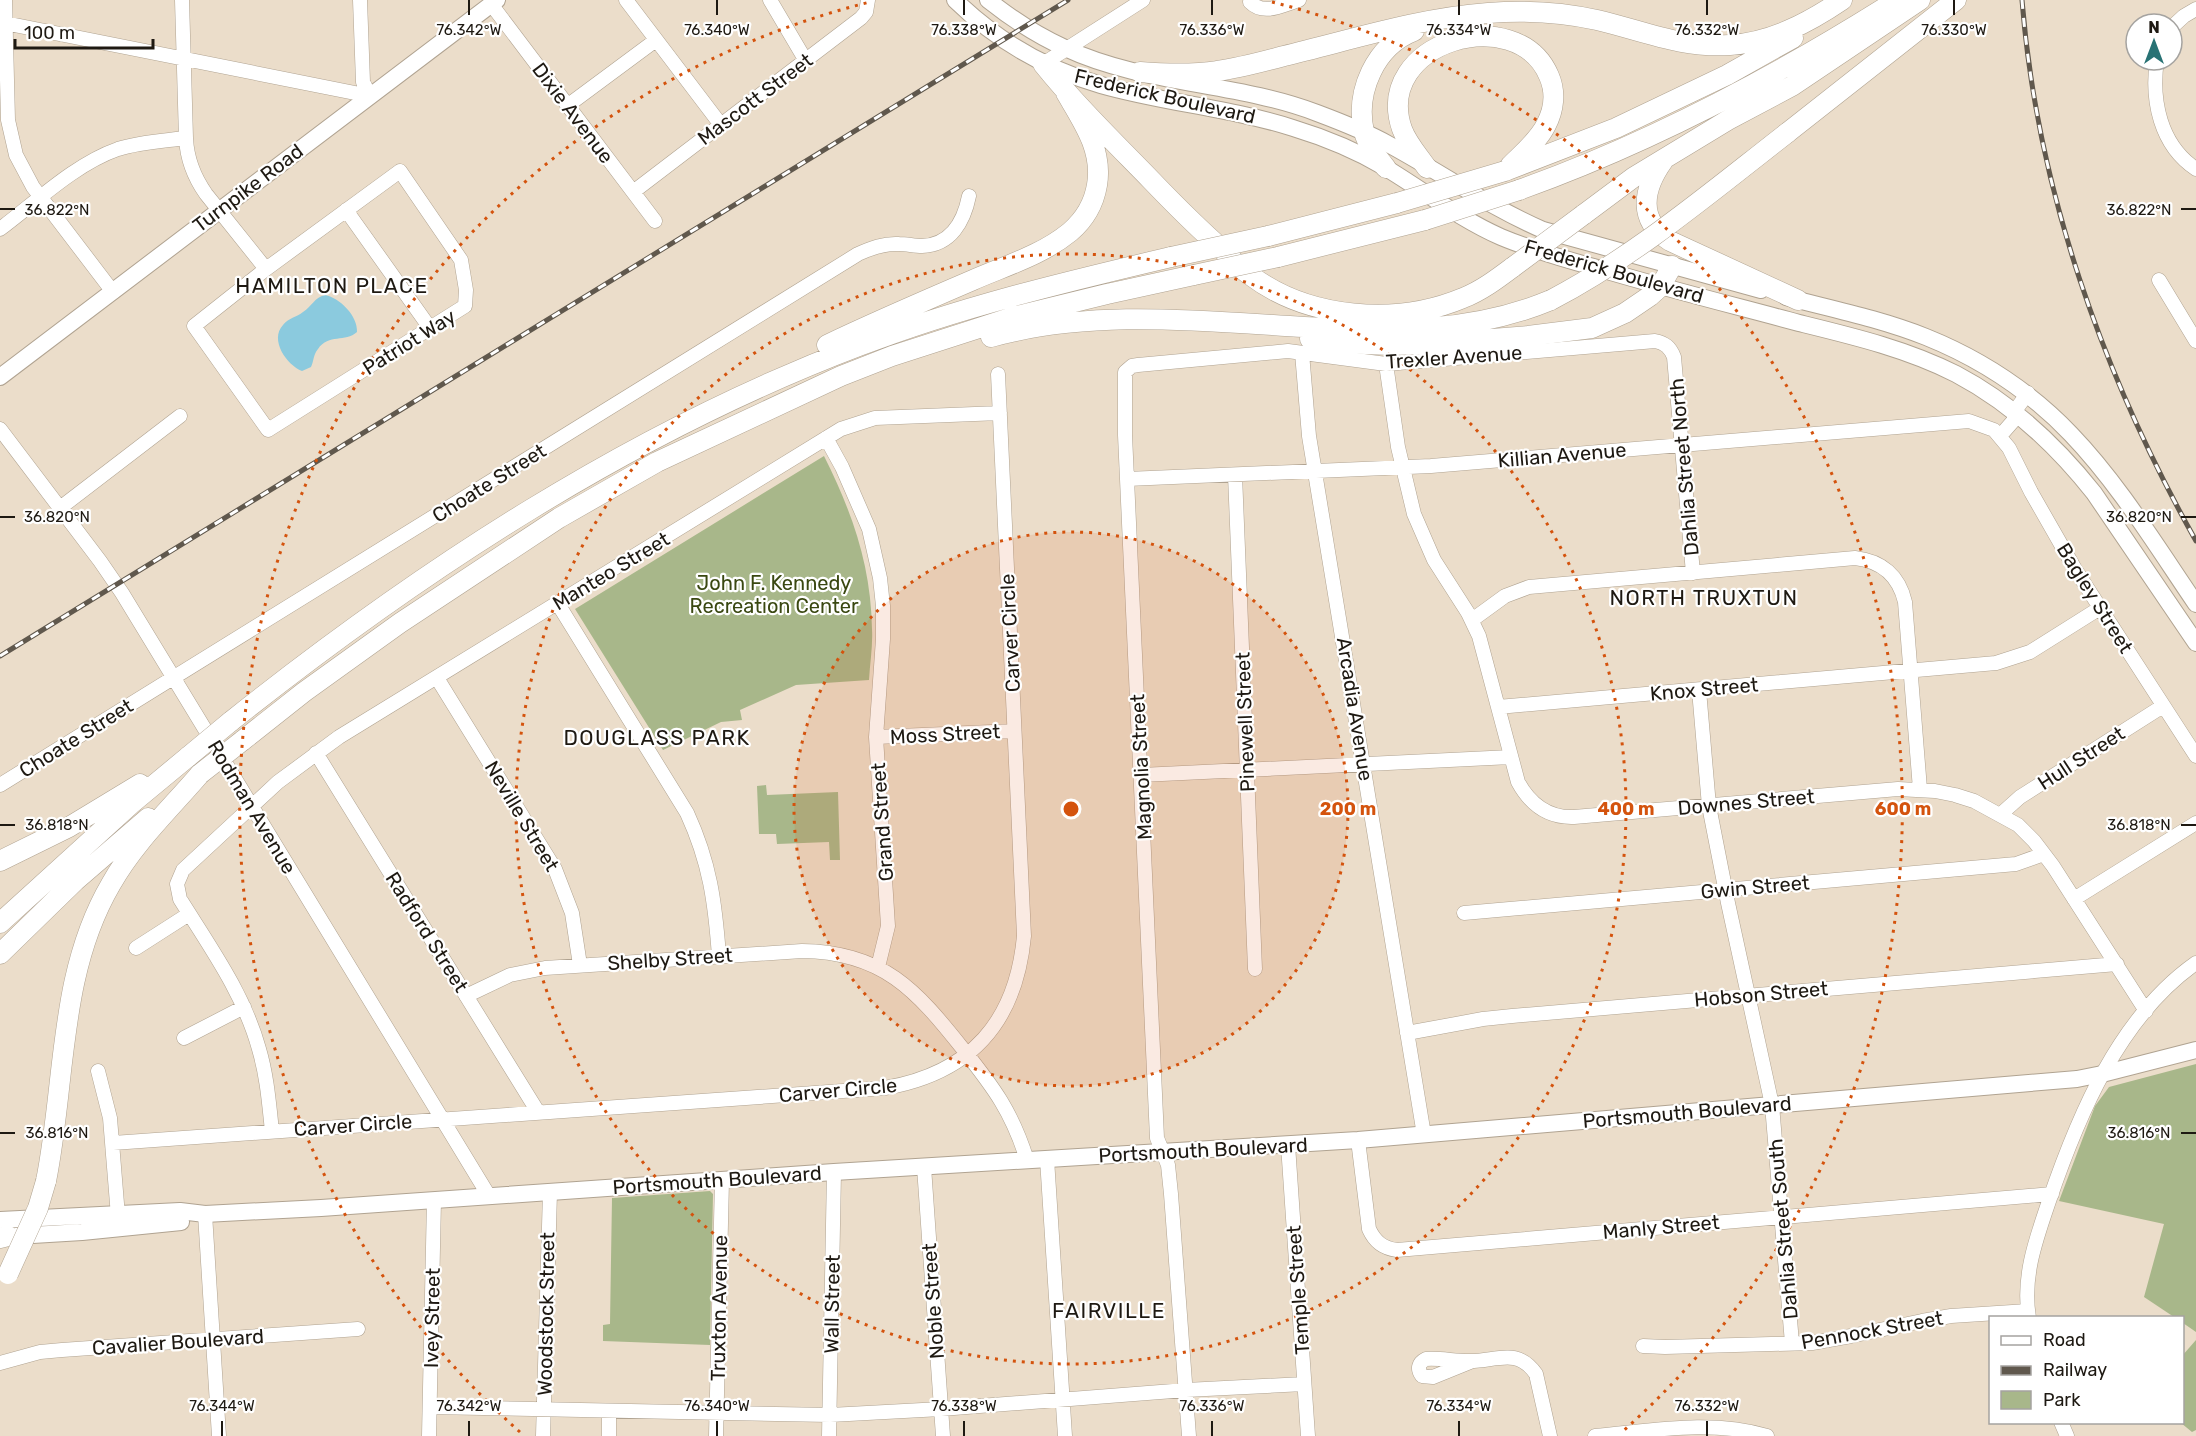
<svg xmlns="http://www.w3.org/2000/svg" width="2196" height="1436" font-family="Rubik,sans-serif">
<rect width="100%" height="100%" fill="#ebddca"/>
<path fill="#a8b78a" d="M824,456C852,512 871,565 872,629C873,645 870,663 869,680L796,685L740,710L742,720L721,722L663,750L575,609Z
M766,785L767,795L838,792L840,860H830L829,842L777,844L776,834H759L757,786Z
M2196,1064V1332L2183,1323L2182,1318L2174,1317L2144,1297L2164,1224L2059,1201L2095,1106L2109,1087Z
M710,1191L713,1194L710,1345L603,1341V1325L610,1324L612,1198Z
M2196,1340V1430L2192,1432L2181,1423L2182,1422V1356Z"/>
<path fill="#8bcade" d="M325,295C340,298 358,316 357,332C345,343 329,333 318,349C313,355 314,361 311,367L302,371C287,365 269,340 283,325C288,318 297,317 303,312C312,306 314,298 325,295Z"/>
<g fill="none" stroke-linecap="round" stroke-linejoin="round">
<g stroke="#b0a391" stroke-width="15">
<path id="minor" d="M5,0L8,120L16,155L33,187L113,292
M182,0L186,138C187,160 194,177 206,194L266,269L194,326L268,430L465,306L466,290L461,260L400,171L266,269
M360,0L363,82L370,96
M626,0L721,125
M770,0L806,61
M1250,2C1264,16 1282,5 1299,0
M491,4L655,221
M0,22L370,96
M2172,27L2184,16L2196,9
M2157,60C2151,100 2160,145 2196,169
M1043,64L1143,0
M567,106L656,40
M633,192L861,18L866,12L868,0
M346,210L430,328
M0,229C36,202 75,164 118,149C140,142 163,141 186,138
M2159,280L2196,341
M1302,353L1309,436L1424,1135
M1386,364L1398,447L1414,514L1434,560L1468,613L1479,636L1518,782C1530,804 1548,818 1574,817L1898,789L1935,791L1955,795L1974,801L2018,825L2034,841L2053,866L2146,1011
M0,429L100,561L122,593L489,1196
M2000,436L2014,420V412L2028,393
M826,438L842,467L869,529L880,578L883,606V639L876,737L888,926L878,967
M1235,475L1255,969
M1127,479L1431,466L1969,421L1994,430L2009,448L2031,492L2075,569L2196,756
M60,508L180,416
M558,604L687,813C710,863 715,902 719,956
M1472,620L1505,596L1529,587L1855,558C1882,561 1899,576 1905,602L1920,789
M437,678L555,869L572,913L580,965
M1699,690L1709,806L1728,903L1772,1105L1792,1343
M1498,707L1996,663L2030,652L2100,608
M876,737L1014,731
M316,753L538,1112
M1141,775L1511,757
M0,785L858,254C871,248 884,243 899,244C907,244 914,246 922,246C951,245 964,221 969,196
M2001,814L2020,797L2163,706
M2074,899L2196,823
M1464,913L2016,864L2044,854
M136,948L189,914
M466,996L510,975L545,968L802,951C883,952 916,990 963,1049C994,1088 1012,1112 1027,1160
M1407,1033L1483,1019L1512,1016L2117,964
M184,1038L244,1007
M98,1071L110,1118L118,1216
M272,1131C269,1103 267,1076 259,1049C244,994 210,947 180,899L177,884L183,870L278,782L339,737L841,429L875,418L1000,413
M1358,1140L1369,1229C1375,1242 1383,1248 1397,1250L2052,1194
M113,1143L885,1088C971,1073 1016,1022 1024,936L998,374
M1288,1145L1308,1436
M1047,1159L1065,1436
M924,1167L943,1436
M205,1214L219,1436
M2029,1318C2022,1277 2036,1239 2049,1201C2078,1116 2119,1017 2196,963
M1643,1346L1665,1347L1812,1343L1851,1336L1922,1321L1951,1316L2028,1311
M1470,1362L1433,1377L1422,1376C1417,1369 1418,1363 1426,1359C1440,1358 1454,1361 1468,1361C1495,1362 1517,1346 1536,1374L1550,1436
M0,1363L40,1352L62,1350L358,1329
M430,1407L830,1415L941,1409L1186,1390L1304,1384
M2061,1422L2067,1436
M429,1436L434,1200
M543,1436L550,1192
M609,1436V1411
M716,1436L722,1180
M829,1436L834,1172
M1189,1436L1171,1194L1168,1165L1157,1138L1125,435V372L1132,366L1138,365L1288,351L1386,364L1655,341C1665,343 1670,347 1674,357L1693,573
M1595,1436C1651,1431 1711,1419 1767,1436"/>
</g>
<g stroke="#b0a391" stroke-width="18">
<path id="major" d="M955,0C996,40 1046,69 1101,85C1164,103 1231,108 1293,128C1326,138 1357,151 1386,168C1424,191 1460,219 1501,237C1532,250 1564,259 1597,268C1664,288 1732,305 1799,323C1852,336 1907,349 1956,374C2011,403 2056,445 2094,493L2196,643
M988,0C1012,19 1038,36 1065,48C1144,85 1236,82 1317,113C1341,122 1365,131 1388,144C1440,172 1488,206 1543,230L1761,290
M1786,297C1832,309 1881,319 1926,337C2065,393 2116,486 2196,604
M0,377L497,0
M0,1220L180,1211L205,1214L321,1208L834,1172L1358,1140L2077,1079L2102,1074L2196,1050
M16,1236L82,1232L181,1222"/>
</g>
<g stroke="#b0a391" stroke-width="21">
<path id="highway" d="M1043,64C1076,105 1114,142 1151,180C1174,204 1198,228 1223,250C1231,259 1240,268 1250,275C1308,319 1396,326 1463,298C1481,291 1497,279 1513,267
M1140,72C1166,74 1192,75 1217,71C1240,68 1262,62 1284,56C1351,40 1419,18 1488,13C1525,10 1561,12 1597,20C1644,31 1680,48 1730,45C1772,42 1808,23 1842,0
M1787,133L1956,0
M1663,161C1643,189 1637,220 1670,241L1798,300
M1386,168C1377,157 1368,146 1364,132C1355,92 1375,46 1414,31
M1427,168C1418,155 1407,143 1402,129C1372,42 1517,0 1549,76C1556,92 1554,110 1546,125C1538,141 1522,154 1510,166
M1505,171L1616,128L1727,75L1793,38
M1519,190C1653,142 1777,76 1897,0
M1583,215L1634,177L1728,120L1792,86L1920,0
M1268,236L1397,203
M1278,257L1425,220
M991,337C1092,309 1200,321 1304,327C1389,332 1472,333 1551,300
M1310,339L1341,343L1390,345L1429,344L1528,336L1592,328L1625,313L1650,296L1660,287L1672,266
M827,345C875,322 924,301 973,280C1005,266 1042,255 1070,232C1084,220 1094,203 1097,185C1103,150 1083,122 1066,93
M230,722C421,570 630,433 859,346C960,307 1065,282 1171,257
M242,741L304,692L400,623L559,518L657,462L841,376L892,356L1013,317L1107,294L1194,275
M0,861L69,827L140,784
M0,923L131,804L189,756
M0,954L75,881L148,818
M46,1181C66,1082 58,974 111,884C134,843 170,809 200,774
M0,1238L8,1236"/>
</g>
<use href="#minor" stroke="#fff" stroke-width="14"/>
<use href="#major" stroke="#fff" stroke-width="16"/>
<use href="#highway" stroke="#fff" stroke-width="20"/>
<g stroke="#60584d" stroke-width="5">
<path id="rail" d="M2022,0C2037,190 2103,375 2196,541
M0,656L1068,0"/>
</g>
<use href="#rail" stroke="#fff" stroke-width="3" stroke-dasharray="9" stroke-linecap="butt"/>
<g stroke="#b0a391" stroke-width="21" stroke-linecap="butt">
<path id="highway-bridge" d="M1397,203L1505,171
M1425,220L1519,190
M1171,257L1268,236
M1513,267L1583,215
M1194,275L1278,257
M1551,300C1637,255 1711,192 1787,133
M189,756L230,722
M200,774L242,741
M8,1274L38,1208L46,1181"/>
</g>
<use href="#highway-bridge" stroke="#fff" stroke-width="20"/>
</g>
<path fill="none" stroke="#1e1912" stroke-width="2" d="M469,0V15M717,0V15M964,0V15M1212,0V15M1459,0V15M1707,0V15M1954,0V15M0,209H15M2181,209H2196M0,517H15M2181,517H2196M0,825H15M2181,825H2196M0,1133H15M2181,1133H2196M222,1421V1436M469,1421V1436M717,1421V1436M964,1421V1436M1212,1421V1436M1459,1421V1436M1707,1421V1436"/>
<circle cx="1071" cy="809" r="277" fill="#d4530d" fill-opacity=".12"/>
<g fill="none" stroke="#d4530d" stroke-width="3" stroke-dasharray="3 6">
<circle cx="1071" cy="809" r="277"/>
<circle cx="1071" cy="809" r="555"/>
<path d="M520 1432A832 832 0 0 1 870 2M1272 2A832 832 0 0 1 1622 1432"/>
</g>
<g text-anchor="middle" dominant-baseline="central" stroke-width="4.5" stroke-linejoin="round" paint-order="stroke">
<g font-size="20" fill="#1e1912" stroke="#fff">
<text transform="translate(1165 96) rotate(13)">Frederick Boulevard</text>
<text transform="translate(755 99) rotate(-37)">Mascott Street</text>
<text transform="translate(573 113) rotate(53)">Dixie Avenue</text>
<text transform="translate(248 188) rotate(-37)">Turnpike Road</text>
<text transform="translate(1614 271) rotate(16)">Frederick Boulevard</text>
<text transform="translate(409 342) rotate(-32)">Patriot Way</text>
<text transform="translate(1454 357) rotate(-4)">Trexler Avenue</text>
<text transform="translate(1562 455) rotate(-5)">Killian Avenue</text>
<text transform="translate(1684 467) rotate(-95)">Dahlia Street North</text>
<text transform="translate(489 483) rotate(-32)">Choate Street</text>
<text transform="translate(611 571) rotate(-31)">Manteo Street</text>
<text transform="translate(2095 598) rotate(58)">Bagley Street</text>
<text transform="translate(1010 633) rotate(-93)">Carver Circle</text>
<text transform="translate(1704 689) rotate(-5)">Knox Street</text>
<text transform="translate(1355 709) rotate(81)">Arcadia Avenue</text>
<text transform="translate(1245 722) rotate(-92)">Pinewell Street</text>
<text transform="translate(945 734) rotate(-3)">Moss Street</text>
<text transform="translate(76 738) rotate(-32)">Choate Street</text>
<text transform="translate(2081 758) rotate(-33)">Hull Street</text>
<text transform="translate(1141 767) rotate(-93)">Magnolia Street</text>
<text transform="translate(1746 802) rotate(-5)">Downes Street</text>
<text transform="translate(252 807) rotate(59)">Rodman Avenue</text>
<text transform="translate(522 816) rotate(59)">Neville Street</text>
<text transform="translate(882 822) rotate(-94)">Grand Street</text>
<text transform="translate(1755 887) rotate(-5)">Gwin Street</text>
<text transform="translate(427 932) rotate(58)">Radford Street</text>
<text transform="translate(670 959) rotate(-4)">Shelby Street</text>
<text transform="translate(1761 994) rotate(-5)">Hobson Street</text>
<text transform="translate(838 1090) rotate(-5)">Carver Circle</text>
<text transform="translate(1687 1112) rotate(-5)">Portsmouth Boulevard</text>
<text transform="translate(353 1125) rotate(-4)">Carver Circle</text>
<text transform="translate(1203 1150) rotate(-3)">Portsmouth Boulevard</text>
<text transform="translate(717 1180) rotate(-4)">Portsmouth Boulevard</text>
<text transform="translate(1661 1227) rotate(-5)">Manly Street</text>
<text transform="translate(1783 1229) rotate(-95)">Dahlia Street South</text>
<text transform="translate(1298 1290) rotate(-94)">Temple Street</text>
<text transform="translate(933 1301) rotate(-94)">Noble Street</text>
<text transform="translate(832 1304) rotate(-89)">Wall Street</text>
<text transform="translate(719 1308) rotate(-89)">Truxton Avenue</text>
<text transform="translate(546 1314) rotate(-89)">Woodstock Street</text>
<text transform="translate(432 1318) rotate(-89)">Ivey Street</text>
<text transform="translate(1872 1330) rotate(-10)">Pennock Street</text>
<text transform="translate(178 1342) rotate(-4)">Cavalier Boulevard</text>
</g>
<g font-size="20" fill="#3a4811" stroke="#fff">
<text x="774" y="583">John F. Kennedy<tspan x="774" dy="23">Recreation Center</tspan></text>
</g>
<g font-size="21" letter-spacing="1.5" fill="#1e1912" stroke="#fff">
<text x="332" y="285">HAMILTON PLACE</text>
<text x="1704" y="597">NORTH TRUXTUN</text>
<text x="657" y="737">DOUGLASS PARK</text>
<text x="1109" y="1310">FAIRVILLE</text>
</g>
</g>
<g font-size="15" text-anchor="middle" fill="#1e1912" stroke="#fff" stroke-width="4.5" stroke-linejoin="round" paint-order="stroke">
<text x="469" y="35">76.342°W</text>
<text x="717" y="35">76.340°W</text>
<text x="964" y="35">76.338°W</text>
<text x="1212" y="35">76.336°W</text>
<text x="1459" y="35">76.334°W</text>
<text x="1707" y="35">76.332°W</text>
<text x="1954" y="35">76.330°W</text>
<text x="57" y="215">36.822°N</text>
<text x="2139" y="215">36.822°N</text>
<text x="57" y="522">36.820°N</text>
<text x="2139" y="522">36.820°N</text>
<text x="57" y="830">36.818°N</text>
<text x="2139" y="830">36.818°N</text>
<text x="57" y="1138">36.816°N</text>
<text x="2139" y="1138">36.816°N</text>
<text x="222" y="1411">76.344°W</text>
<text x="469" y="1411">76.342°W</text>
<text x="717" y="1411">76.340°W</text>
<text x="964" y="1411">76.338°W</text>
<text x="1212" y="1411">76.336°W</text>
<text x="1459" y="1411">76.334°W</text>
<text x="1707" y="1411">76.332°W</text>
</g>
<circle cx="1071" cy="809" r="9" fill="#d4530d" stroke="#fff" stroke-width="3"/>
<g font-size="18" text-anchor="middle" font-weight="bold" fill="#d4530d" stroke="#fff" stroke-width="4.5" stroke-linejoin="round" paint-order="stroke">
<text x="1348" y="815">200 m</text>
<text x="1626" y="815">400 m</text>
<text x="1903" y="815">600 m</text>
</g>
<rect x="1989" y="1316" width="195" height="108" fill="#ffffff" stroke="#a5a3a0" stroke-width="1.5"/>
<rect x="2001" y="1336" width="30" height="9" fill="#ffffff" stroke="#a5a3a0" stroke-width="1.5"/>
<text x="2043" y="1346" font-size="18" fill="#1e1912">Road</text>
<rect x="2001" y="1366" width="30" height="9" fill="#60584d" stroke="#a5a3a0" stroke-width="1.5"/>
<text x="2043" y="1376" font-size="18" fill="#1e1912">Railway</text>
<rect x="2001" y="1391" width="30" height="18" fill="#a8b78a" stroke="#a5a3a0" stroke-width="1.5"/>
<text x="2043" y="1406" font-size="18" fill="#1e1912">Park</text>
<g transform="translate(2154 42)"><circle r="28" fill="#ffffff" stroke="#a5a3a0" stroke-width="1.5"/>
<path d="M0-4.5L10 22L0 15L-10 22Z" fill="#287274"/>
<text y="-9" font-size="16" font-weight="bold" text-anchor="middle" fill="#1e1912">N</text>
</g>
<path d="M15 39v9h138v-9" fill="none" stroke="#1e1912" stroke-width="3"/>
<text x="24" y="39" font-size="18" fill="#1e1912" stroke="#ffffff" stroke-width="4.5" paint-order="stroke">100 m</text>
</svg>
